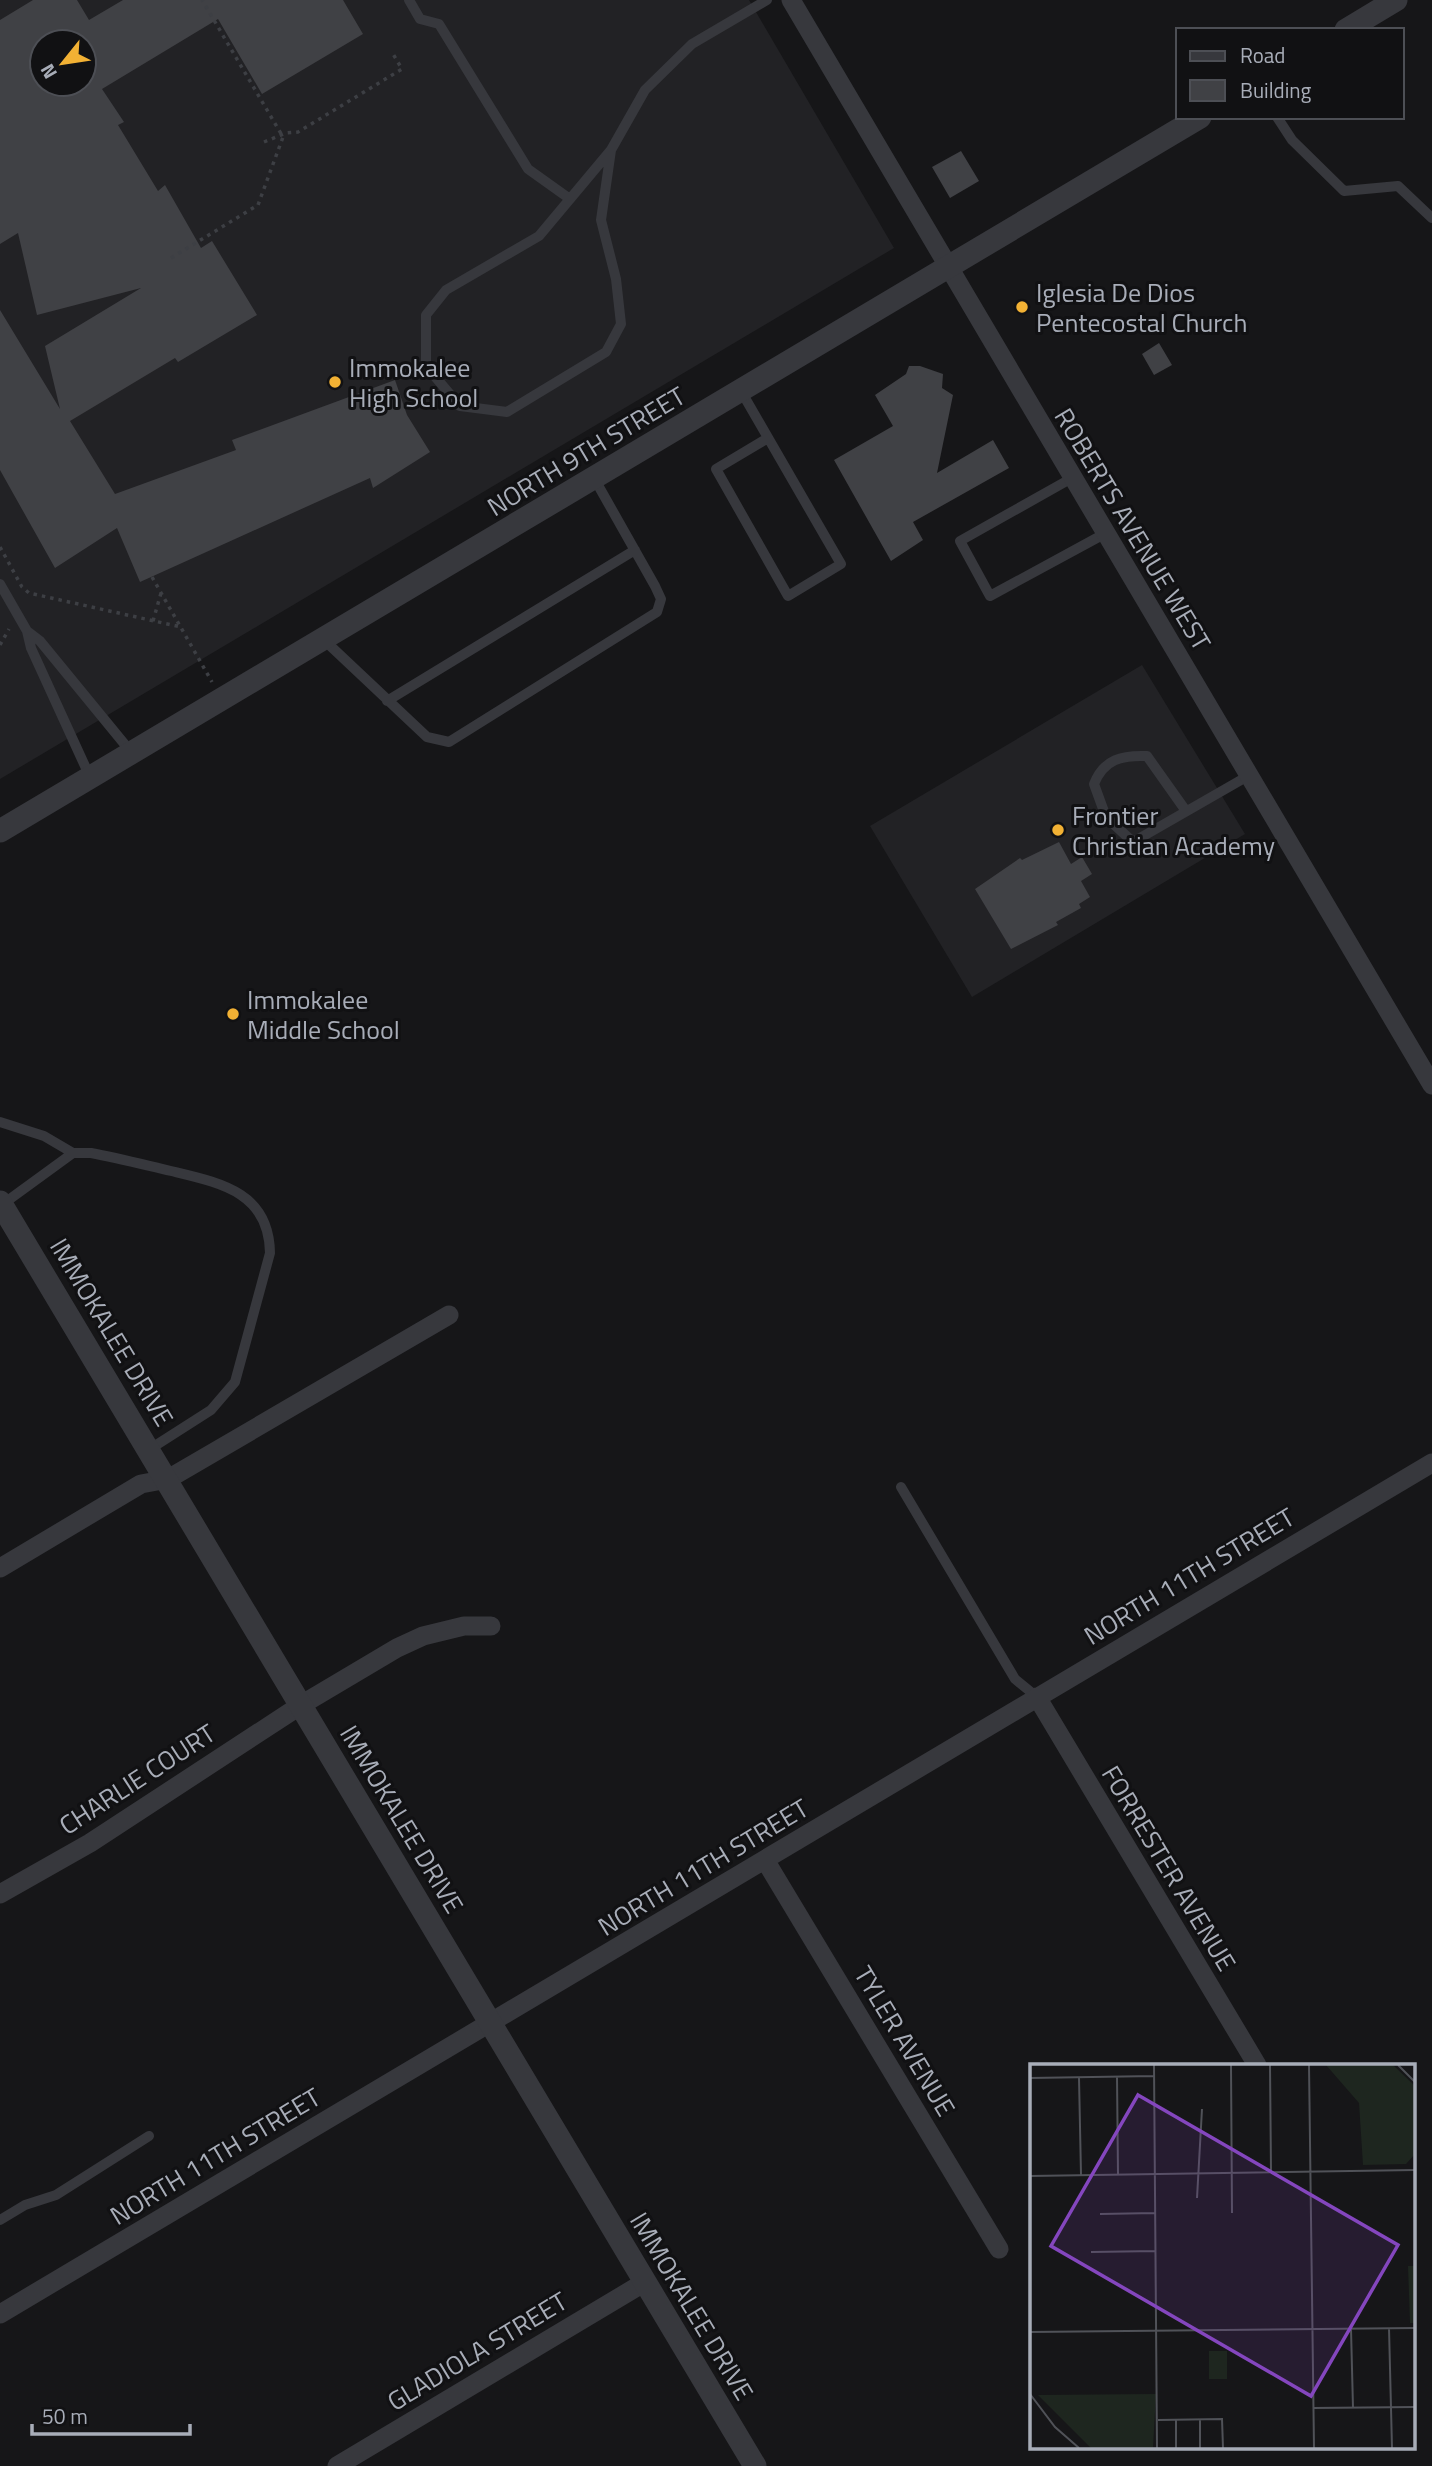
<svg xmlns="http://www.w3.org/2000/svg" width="1432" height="2466" font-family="'Titillium Web',sans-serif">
<rect width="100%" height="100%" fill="#161618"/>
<path fill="#222225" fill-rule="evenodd" d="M0,0H749L894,248L0,779ZM42,42H84V84H42Z
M1142,665L1245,834L972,997L870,826Z"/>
<path fill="#404145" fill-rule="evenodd" d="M33,0H77L89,20L123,0H343L363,34L262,94L218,19L102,89L124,122L118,125L158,191L165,185L201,248L212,241L257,315L178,362L175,358L70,421L115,494L236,450L232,440L395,380L407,415L430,452L373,488L370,478L140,582L117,528L55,568L0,470V310L60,409L45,346L141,288L37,315L18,233L0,244V20ZM42,42H84V84H42Z
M961,151L979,181L950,198L932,167Z
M1159,343L1172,365L1154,375L1142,354Z
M909,366H920L943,374L942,388L953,395L937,473L993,440L1009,468L913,522L923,540L891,561L834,460L893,426L875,395L906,374Z
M1059,842L1071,864L1082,857L1092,874L1081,881L1090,897L1079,904L1081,908L1056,922L1058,925L1011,949L975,889L1020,858L1022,860Z"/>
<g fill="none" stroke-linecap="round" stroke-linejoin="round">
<path stroke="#3d3f44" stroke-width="3.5" stroke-dasharray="3.5 5" stroke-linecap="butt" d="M264,142L286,133L298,132L402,69L393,54
M171,258L258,205L283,137L202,0
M0,547L22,587L29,593L181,627
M152,577L212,682
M153,621L161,593
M0,645L9,629"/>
<path stroke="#37383d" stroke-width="10" d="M409,0L420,19L439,24L528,169L570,199
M1277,117L1292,140L1344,191L1398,186L1432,218
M611,150L601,220L616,279L621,324L606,352L507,412L460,406L426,366V315L446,290L539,236L611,150L645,90L692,44L767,0
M741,391L841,564L788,596L716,469L768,438
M1072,478L960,541L990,596L1106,533
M0,584L27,631
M323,639L427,737L449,742L657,612L661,599L655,586L594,478
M387,701L635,550
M90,777L31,648L27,631L40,641L131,752
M1186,811L1147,756C1122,755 1104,759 1094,784L1106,817L1133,842L1248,776
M0,1122L44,1136L73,1153
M3,1204L73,1153H91C118,1158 145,1165 171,1171C221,1183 269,1192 270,1253L235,1382L211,1410L150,1449
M901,1487L1015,1679L1037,1697
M0,2220L25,2205L56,2195L149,2136"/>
<path stroke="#37383d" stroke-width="19" d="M791,0L1432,1085
M0,1568L141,1484L168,1479L449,1315
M1037,1697L1257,2065
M765,1860L999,2249
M0,1894L90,1843L301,1705L397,1648L423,1636L464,1626H491
M0,2314L1432,1463
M337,2466L645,2282"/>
<path stroke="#37383d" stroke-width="23" d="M1346,30L1396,0
M0,831L1200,117
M0,1202L755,2466"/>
</g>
<g fill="#f2b134" stroke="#111113" stroke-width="2.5">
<circle cx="1022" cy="307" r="7"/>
<circle cx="335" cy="382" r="7"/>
<circle cx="1058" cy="830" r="7"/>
<circle cx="233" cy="1014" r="7"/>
</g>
<g text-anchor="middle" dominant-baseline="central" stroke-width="6" stroke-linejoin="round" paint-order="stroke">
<g font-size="26" fill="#a8adb8" stroke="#111113" text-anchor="start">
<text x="1036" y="292">Iglesia De Dios<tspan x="1036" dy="30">Pentecostal Church</tspan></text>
<text x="349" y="367">Immokalee<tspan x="349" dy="30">High School</tspan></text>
<text x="1072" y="815">Frontier<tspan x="1072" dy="30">Christian Academy</tspan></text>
<text x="247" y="999">Immokalee<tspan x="247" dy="30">Middle School</tspan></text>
</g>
<g font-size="26" fill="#a8adb8" stroke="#111113">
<text transform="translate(586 451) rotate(-31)">NORTH 9TH STREET</text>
<text transform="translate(1133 529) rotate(59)">ROBERTS AVENUE WEST</text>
<text transform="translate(112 1332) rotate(59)">IMMOKALEE DRIVE</text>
<text transform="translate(1189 1576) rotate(-31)">NORTH 11TH STREET</text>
<text transform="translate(137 1779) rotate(-33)">CHARLIE COURT</text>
<text transform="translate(402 1819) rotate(59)">IMMOKALEE DRIVE</text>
<text transform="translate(703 1867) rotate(-31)">NORTH 11TH STREET</text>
<text transform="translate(1169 1868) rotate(59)">FORRESTER AVENUE</text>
<text transform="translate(905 2041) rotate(59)">TYLER AVENUE</text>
<text transform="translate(215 2156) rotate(-31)">NORTH 11TH STREET</text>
<text transform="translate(692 2306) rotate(59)">IMMOKALEE DRIVE</text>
<text transform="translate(477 2351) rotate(-31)">GLADIOLA STREET</text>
</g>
</g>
<g transform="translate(1030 2064)">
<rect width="385" height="385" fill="#161618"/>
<path d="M296,1H363L385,22V90L376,100L333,101L329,39ZM385,202V259H380L378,202ZM179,287H197V315H179ZM126,330L123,384H61L8,331Z" fill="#1e261f"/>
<path fill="none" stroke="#505258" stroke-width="2" d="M124,1L127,384M201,1L202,149M240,1L241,108M279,1L284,384M368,1L385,18M87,13L88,110M0,14L124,12M49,14L51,111M0,112L385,106M167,134L172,45M70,150L125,149M61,188L126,187M359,264L362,384M321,265L323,344M0,268L385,264M0,330L25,363L49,384M283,344L385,343M128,356L192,355L193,384M146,356V384M170,384V356"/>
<path fill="#8446be" fill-opacity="0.15" stroke="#8446be" stroke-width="3.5" d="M108,31L368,181L281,332L21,182Z"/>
<rect width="385" height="385" fill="none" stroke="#a8adb8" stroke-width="3.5"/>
</g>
<rect x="1176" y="28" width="228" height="91" fill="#111113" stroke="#4d4f55" stroke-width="2"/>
<rect x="1190" y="51" width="35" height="10" fill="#37383d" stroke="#4d4f55" stroke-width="2"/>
<text x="1240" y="63" font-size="21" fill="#a8adb8">Road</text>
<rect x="1190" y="80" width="35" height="21" fill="#404145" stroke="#4d4f55" stroke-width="2"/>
<text x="1240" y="98" font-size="21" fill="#a8adb8">Building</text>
<g transform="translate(63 63) rotate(240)"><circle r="33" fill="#111113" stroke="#4d4f55" stroke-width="2"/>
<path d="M0-5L12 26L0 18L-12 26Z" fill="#f2b134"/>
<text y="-10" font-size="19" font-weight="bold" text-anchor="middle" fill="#a8adb8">N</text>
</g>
<path d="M32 2424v10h158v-10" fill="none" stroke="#a8adb8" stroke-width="3.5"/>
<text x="42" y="2424" font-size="21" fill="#a8adb8" stroke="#111113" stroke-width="5" paint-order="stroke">50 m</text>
</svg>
